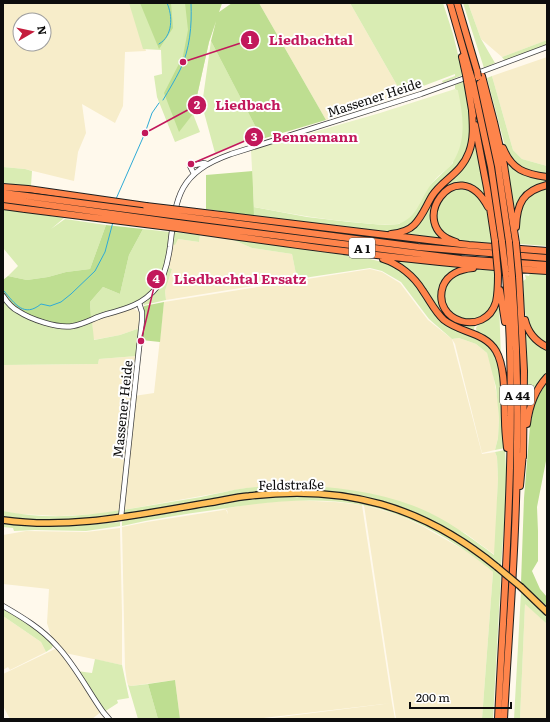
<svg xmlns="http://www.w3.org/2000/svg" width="550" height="722" font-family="Literata,serif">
<rect width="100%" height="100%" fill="#fff9ec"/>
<path fill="#f7edca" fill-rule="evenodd" d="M3,3H132L146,51L125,52L123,106L115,123L82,104L86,133L78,152L74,181L25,169L3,167ZM20,20H44V44H20Z
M259,3H350L402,94L326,120Z
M468,3H547V40L502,57L481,39Z
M547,57V166L522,159L513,150L492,76Z
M200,235L231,239L252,248L292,254L297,279L166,300L165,291L172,269L167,267L172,244L178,239L199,242Z
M370,269L382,272L400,283L428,320L452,339L482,454L495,452L497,457L498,479L495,555L465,533L376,495L330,488L289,486L246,488L123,510L134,396L154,393L164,302Z
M132,308L138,311L141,314L140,328L120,335L93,340L92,321Z
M459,338L476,344L487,353L492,368L498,402L499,418L498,438L495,450L482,453L455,344L452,339Z
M137,356L121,510L99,514L59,516L18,514L3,511V365L98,364L99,359Z
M291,500L335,502L362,505L392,703L255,719L228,514L227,510L223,509L251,504Z
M364,505L399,515L422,526L473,555L493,572L482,719H396Z
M223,510H226L228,514L255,719H180L175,680L131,686L128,685L127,682L125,668L122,527L147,522Z
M120,528L122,614V665L65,653L52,639L47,623L49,589L3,584V535L26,531L86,532Z
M525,603L547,624V719H520Z
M3,616L41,642L46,652L10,670L8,667L3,670Z
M55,649H58L68,662L101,712L92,719H10L3,706V674Z
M392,703L395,719H265Z"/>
<path fill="#d9ecb3" d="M129,3H222L209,42L193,114L200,132L175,142L157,97L154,76L162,74L161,50L143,49Z
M350,3H443L453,34L463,75L443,83L442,81L455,76V74L402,94Z
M463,3H468L481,39L495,63L484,68Z
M547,40V45L505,61L502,57Z
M211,41L260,135L215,153L202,105Z
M492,76L513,150L522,159L547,166V174L530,172L520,168L512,160L506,150L487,78Z
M464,81L471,125L467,149L461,163L411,225L404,229L392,232L254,216V207L307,217L350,222L385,225L399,224L416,209L428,187L453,163L458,91L455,89V85Z
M474,136L486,198L478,191L466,185L438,197L435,226L453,242L398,235L407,232L433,196L459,171Z
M505,157L508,162L547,178V183L537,185L515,214Z
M3,167L25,169L32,171L31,186L3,183Z
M547,188V246L520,244C518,220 518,195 547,188Z
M459,189L473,191L487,208L492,243C479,242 464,244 452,239C427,228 434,194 459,189Z
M3,209L64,218L51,229L19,265L51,229L65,219L106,225L90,269L66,272L48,277L27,280L8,276L18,266L3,248Z
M143,229L170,232L164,267L160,277L154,288L138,302L91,318L90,302L103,287L120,294L129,255Z
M173,232L200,235L199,242L178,239L175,245L172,244Z
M231,239L366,258L390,264L413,280L442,320L451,328L479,337L495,352L500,366L505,448L495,450L498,438L499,418L496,387L487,353L476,344L459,338L452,339L429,319L401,282L382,271L370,268L297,279L292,254L252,248Z
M389,259L462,267L443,281L444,312L476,324L474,328L475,333L444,318L423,288Z
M167,267L172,269L165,291L166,300L144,305L143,302L150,297Z
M471,270H495L496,287L492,308L479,319H458L445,305L444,288L452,276Z
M530,273L547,274V343C521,328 525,307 523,281L526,279L525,275L529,276Z
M3,298L11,309L62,328L92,321L94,340L120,335L140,328L137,356L99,359L98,364L3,365Z
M499,301L501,359L477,334L476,328L479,323Z
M526,330L547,349V373L540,381L528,412Z
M505,450L507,485L501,566C448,519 361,485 290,491C272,492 254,496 236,498C198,503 160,508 122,514L123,510C149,506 175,501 201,497C216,494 231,490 246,488C299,482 363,487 414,506C443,517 469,536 494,555L498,479L497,457L495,452Z
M290,495L334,496L374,504L426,522L476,553L501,575L493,719H482L493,572C459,543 407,512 362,505C313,496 264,502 214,510C183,514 153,519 122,526V519L249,498Z
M121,510L120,515C81,521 42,522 3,517V511C41,519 82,517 121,510Z
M120,522V526L86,531L35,530L14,531L13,528L3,527V523C42,528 81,526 120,522Z
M521,592L547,616V624L525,604L520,719H514Z
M3,608C17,616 44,631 53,645L52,648L46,652L41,642L3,616Z
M95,659L122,665L129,698L117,700L118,703L104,712L77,671L92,673Z
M148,684L158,719H138L128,685L131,686Z"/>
<path fill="#bede91" d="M140,3H171L173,28L159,49Z
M185,3H222L219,12L232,3H259L326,120L262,139L211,41L216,21L209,42L193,114L179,132L164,93L183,56L188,30Z
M253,171L254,216L206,209V175Z
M106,225L143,229L129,255L120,294L103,287L90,302L91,318L78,324L63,325L31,317L13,307L3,294V280L8,276L27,280L48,277L66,272L90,269Z
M164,302L160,342L141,340L144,306Z
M547,382V461H546L537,507L538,531V561L532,571L540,589L547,597V606L521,583L524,498L530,426L535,402Z
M175,680L180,719H158L148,684Z"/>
<path fill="#e9f2c6" d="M455,89L458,91C463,115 467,140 453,162C449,169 439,174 434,181C424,191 419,211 409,218C406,220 402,223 398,224C387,226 374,224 362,223C326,220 290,214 254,207L251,150L380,113Z"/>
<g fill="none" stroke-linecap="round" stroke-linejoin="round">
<path stroke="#2fabd6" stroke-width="1" d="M159,44C173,36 173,16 167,3
M163,100C169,90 175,80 180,70C190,49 192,26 191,3
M116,199L145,133L152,113L159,103
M4,291C15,304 24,318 41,304L50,306L61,302L71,294L95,271L105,252L113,222"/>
<g stroke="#404040" stroke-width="6">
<path id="minor" d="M475,74L547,47
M194,174L190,166L204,163L207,164
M3,296C7,302 12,308 18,311C30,319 58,329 73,326C85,324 95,317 107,314C126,309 144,304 157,287C165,276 168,261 170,247C176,196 178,173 231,154L421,94L468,77
M121,517L142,320V312L139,303
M3,606C22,617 42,629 57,646C75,665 88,691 103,712L109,719"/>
</g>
<g stroke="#1e1e1e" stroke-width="8">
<path id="major" d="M3,520C72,530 140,514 207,503C221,501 235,497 249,496C344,484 423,506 497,567
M521,587L547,612"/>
</g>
<g stroke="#1e1e1e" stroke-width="8">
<path id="highway" d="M450,3L470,73
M457,3L477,71
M462,57L466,75
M482,76L494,122L504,165L516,243
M472,79L491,167L502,242
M467,81L473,116
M480,83L498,166L509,242
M475,125L487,188L495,241
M503,148C512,170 525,174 547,177
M3,187L28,189L146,206
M3,193L27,196
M3,199L26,202
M3,206L25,209
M180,210L469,245L547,251
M179,216L418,247L547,258
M178,223L461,259L547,265
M516,227C517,203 523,191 547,185
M177,228C300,246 423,263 547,271
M391,234C400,233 408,231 414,225C422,217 426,206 432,196C443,179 461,174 469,152C474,139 473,125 472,111
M456,242C403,227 457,148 488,207
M383,259C399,264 414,276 423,291C430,301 435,312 444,320C460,333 485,332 496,351C506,368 504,401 505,421C505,430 506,439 507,448
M473,268C461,269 448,274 443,286C431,322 485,338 496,302C498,293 498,283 498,274
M519,276L524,371L523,457
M500,290L505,322
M525,320C528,333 535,341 547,347
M527,424C529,407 535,390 547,377
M520,486L523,453
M498,719C505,571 518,423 506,275
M504,719C509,627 517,535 517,443C518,387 516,331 512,276"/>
</g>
<use href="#minor" stroke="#fff" stroke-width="4.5"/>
<use href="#major" stroke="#ffc05c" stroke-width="5.5"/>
<use href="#highway" stroke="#fe844b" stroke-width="6"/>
<g stroke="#1e1e1e" stroke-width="8" stroke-linecap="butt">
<path id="major-bridge" d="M497,567L521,587"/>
</g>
<g stroke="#1e1e1e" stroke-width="8" stroke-linecap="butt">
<path id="highway-bridge" d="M477,71L478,77
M470,73L472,79
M466,75L467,81
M27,196L179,216
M26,202L178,223
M146,206L180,210
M25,209L177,228
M495,241L498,274
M502,242L506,275
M509,242L512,276
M516,243L519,276"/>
</g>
<use href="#major-bridge" stroke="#ffc05c" stroke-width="5.5"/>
<use href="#highway-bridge" stroke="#fe844b" stroke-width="6"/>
</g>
<g text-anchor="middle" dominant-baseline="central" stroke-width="4" stroke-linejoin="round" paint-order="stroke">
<g fill="#fff" stroke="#565656" stroke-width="1">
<rect x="349" y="238" width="26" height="20" rx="3"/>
<rect x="500" y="385" width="34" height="20" rx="3"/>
</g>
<g font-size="12" font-weight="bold" fill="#0d0d0d">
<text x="362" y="248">A 1</text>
<text x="517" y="395">A 44</text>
</g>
<g font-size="13" fill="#0d0d0d" stroke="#fff">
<text transform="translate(374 97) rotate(-18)">Massener Heide</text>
<text transform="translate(122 409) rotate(-84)">Massener Heide</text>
<text transform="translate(291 484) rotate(-1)">Feldstraße</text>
</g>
</g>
<path fill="none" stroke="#c2185b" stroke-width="1.5" d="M183 62L250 40M145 133L197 105M191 164L254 137M141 341L156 279"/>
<g fill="#c2185b" stroke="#fff" stroke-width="1.5">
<circle cx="183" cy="62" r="4"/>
<circle cx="145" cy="133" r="4"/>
<circle cx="191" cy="164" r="4"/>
<circle cx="141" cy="341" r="4"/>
<circle cx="250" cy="40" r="10"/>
<circle cx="197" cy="105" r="10"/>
<circle cx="254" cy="137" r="10"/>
<circle cx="156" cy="279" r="10"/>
</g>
<g font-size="12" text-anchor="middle" font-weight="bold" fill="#fff">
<text x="250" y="44">1</text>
<text x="197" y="109">2</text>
<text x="254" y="141">3</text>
<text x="156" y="283">4</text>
</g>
<g font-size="14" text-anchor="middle" font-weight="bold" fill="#c2185b" stroke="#fff" stroke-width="4" stroke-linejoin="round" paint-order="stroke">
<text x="311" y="45">Liedbachtal</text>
<text x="248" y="110">Liedbach</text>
<text x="315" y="142">Bennemann</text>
<text x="240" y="284">Liedbachtal Ersatz</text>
</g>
<rect width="550" height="722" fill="none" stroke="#0d0d0d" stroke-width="8"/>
<g transform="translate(32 32) rotate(81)"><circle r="19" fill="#ffffff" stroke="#9e9e9e"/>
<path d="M0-3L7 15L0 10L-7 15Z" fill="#c51c3c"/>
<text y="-6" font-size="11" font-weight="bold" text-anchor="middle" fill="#0d0d0d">N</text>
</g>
<path d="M410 702v6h101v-6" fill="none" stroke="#0d0d0d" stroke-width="2"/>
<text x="416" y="702" font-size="12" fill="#0d0d0d" stroke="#ffffff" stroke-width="3" paint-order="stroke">200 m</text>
</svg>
